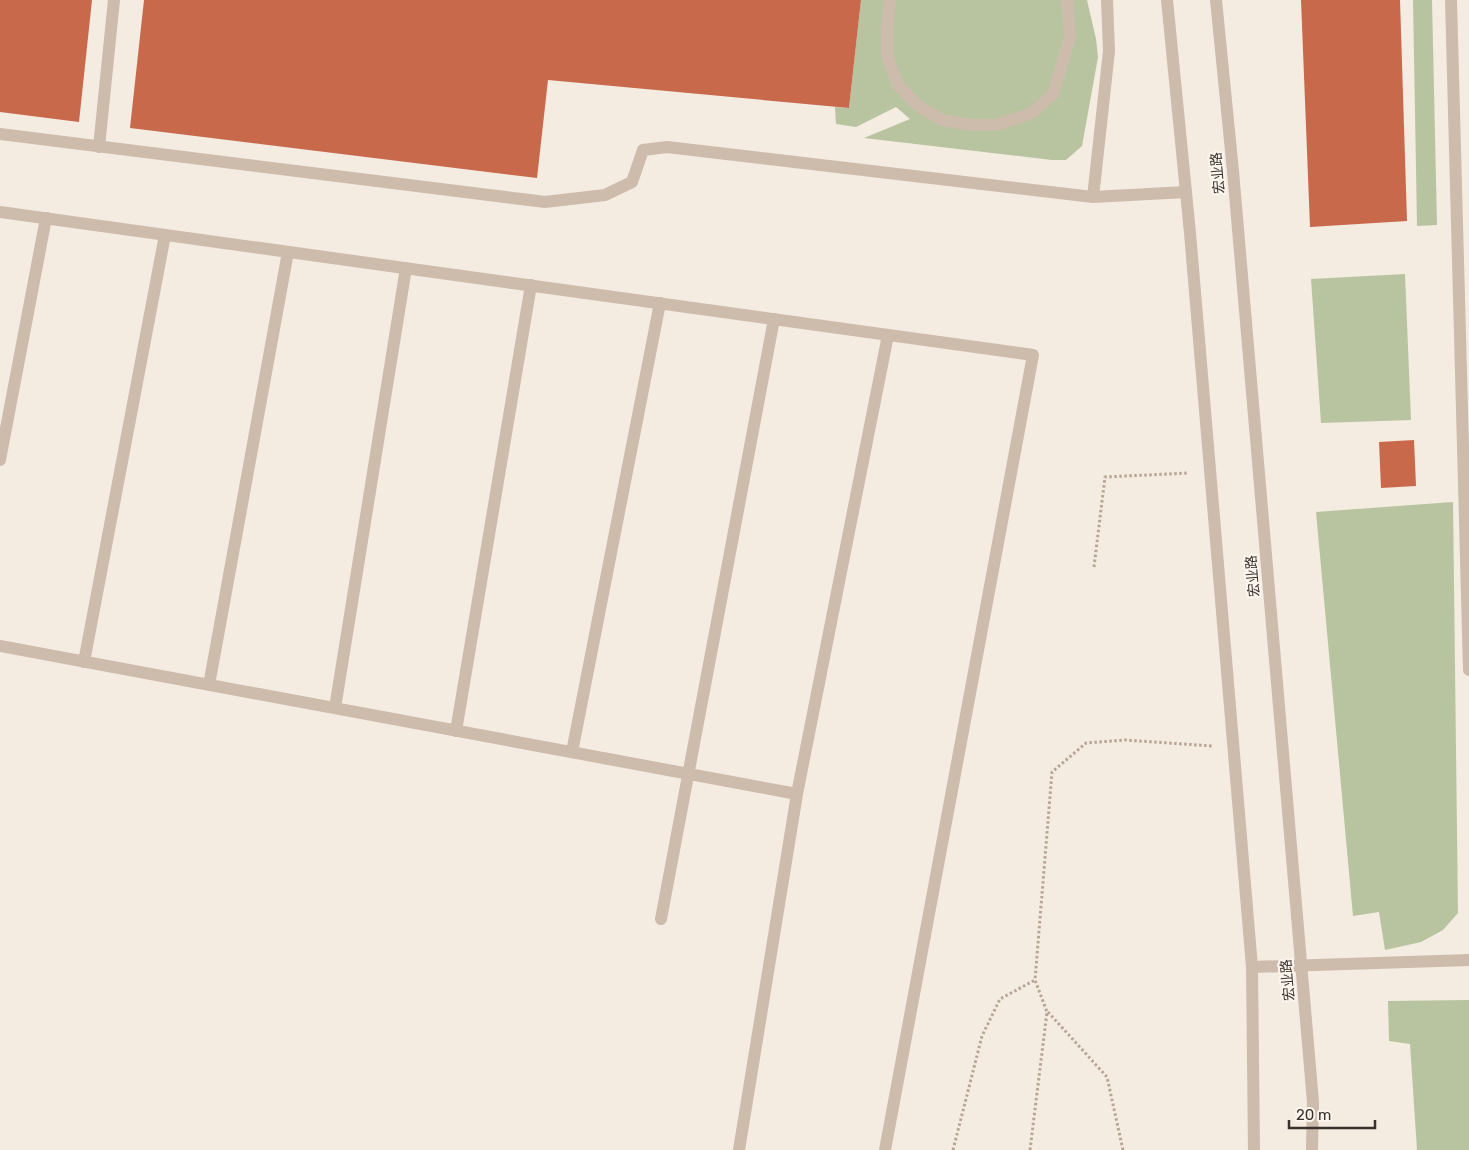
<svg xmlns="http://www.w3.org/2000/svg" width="1469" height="1150" font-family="Rubik,'Noto Sans SC',sans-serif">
<rect width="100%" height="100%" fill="#f4ebe1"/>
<path fill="#b8c4a0" d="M861,0H1087L1096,39L1098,57L1082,146L1066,160H1052L864,138L910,119L896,107L856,127L836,124L835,107L849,108Z
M1413,0H1432L1437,225L1417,226Z
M1405,274L1411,420L1321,423L1311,279Z
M1453,502L1458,913L1443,930L1421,942L1385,950L1379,912L1353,916L1316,512Z
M1469,1000V1150H1417L1410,1044L1389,1041L1388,1001Z"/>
<path fill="#c8694b" d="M0,0H92L79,122L0,112Z
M144,0H861L849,108L548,80L537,178L130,128Z
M1301,0H1400L1407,221L1310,227Z
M1414,440L1416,486L1381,488L1379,442Z"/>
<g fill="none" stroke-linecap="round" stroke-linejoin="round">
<path stroke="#b9a596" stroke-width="3" stroke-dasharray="2.5 2.5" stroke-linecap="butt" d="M1094,567L1105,477L1189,473
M1048,1012L1107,1077L1123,1150
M953,1150L982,1036L1000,999L1035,980
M1030,1150L1047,1012L1035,980L1052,772L1086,743L1125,740L1212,746"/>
<path stroke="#cdbbac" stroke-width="12" d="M890,0L887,28V55L898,85L917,105L942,120L971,125H996L1032,113L1053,94L1070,37L1067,0
M0,134L545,202L605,195L632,182L643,150L667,147L1093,197L1186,192
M99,147L114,0
M1093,197L1109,51L1107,0
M0,460L46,218
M0,646L797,794
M84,662L165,235
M209,685L288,252
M335,708L406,268
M456,731L531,285
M572,752L660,303
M661,919L774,319
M739,1150L797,794L888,335"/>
<path stroke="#cdbbac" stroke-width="12" d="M1451,0L1469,670
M0,212L1033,355L885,1150
M1252,967L1469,960"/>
<path stroke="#cdbbac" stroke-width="12" d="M1167,0L1190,233L1252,967L1254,1150
M1216,0L1233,171L1313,1102L1312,1150"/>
</g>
<g text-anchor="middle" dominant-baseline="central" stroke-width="4.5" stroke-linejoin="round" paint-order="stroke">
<g font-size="14" fill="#3b302b" stroke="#fbf5ee">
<text transform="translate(1218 173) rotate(-95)">宏业路</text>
<text transform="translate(1253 576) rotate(-95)">宏业路</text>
<text transform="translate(1288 980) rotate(-95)">宏业路</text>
</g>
</g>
<path d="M1289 1120v8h86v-8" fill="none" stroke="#3b302b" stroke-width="2.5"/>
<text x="1296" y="1120" font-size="15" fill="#3b302b" stroke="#fbf5ee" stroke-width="4" paint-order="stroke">20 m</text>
</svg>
